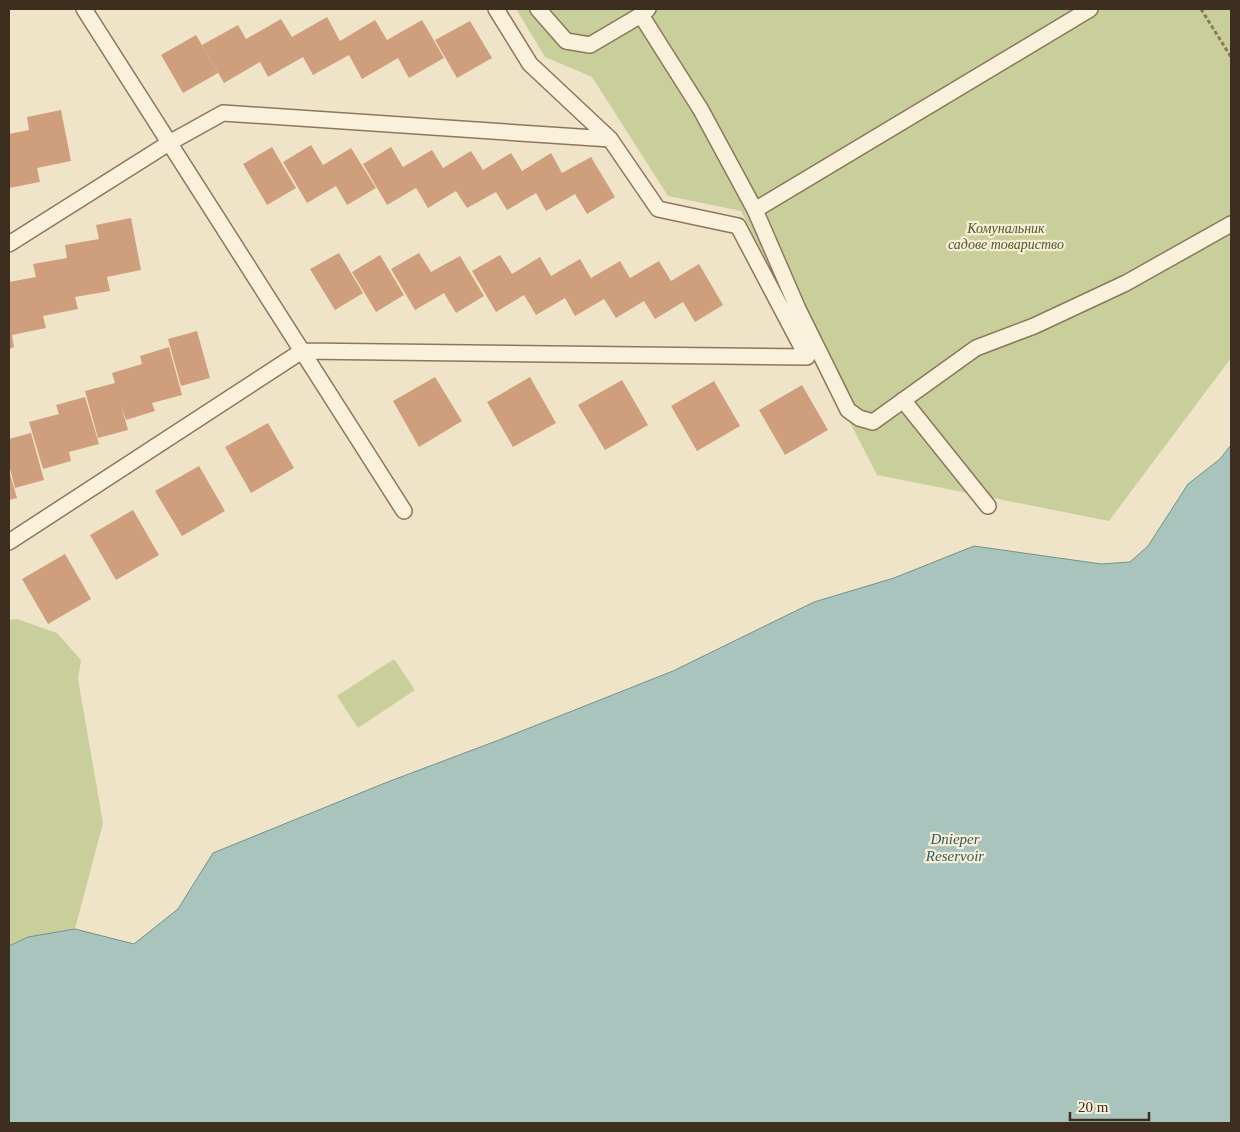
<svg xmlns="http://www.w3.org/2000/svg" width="1240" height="1132" font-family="'Times New Roman',serif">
<rect width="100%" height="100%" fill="#f0e4c8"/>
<path fill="#c9cf9b" d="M516,9H1231V358L1109,521L877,475L741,211L668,196L592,77L545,57Z
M17,619L57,633L81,660L78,679L103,823L75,929L28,937L9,946V620Z
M394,659L415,690L358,728L337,696Z"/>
<path fill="#a9c4bc" stroke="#6f938a" d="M1231,445V1123H9V946L28,937L75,929L134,944L178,909L213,853L385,783L499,740L673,671L814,602L894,578L974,546L1101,564L1130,562L1148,546L1188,484L1220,459Z"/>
<path fill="#cf9f7d" d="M327,17L340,41L375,20L387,40L422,20L444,58L409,78L398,58L362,79L349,55L313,75L303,57L268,77L260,62L224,83L202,45L238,25L246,39L281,19L292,37Z
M470,21L492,58L457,78L435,40Z
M196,35L218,73L183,93L161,55Z
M61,110L71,161L37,168L40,182L9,188V134L29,130L27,117Z
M311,145L323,165L351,148L376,188L347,205L336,186L307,203L283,162Z
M272,147L296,188L267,205L243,164Z
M391,147L403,167L432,150L443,168L471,151L483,170L511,153L522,171L551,153L562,173L591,157L615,197L587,214L575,194L546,211L536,193L507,210L496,192L467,208L456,191L428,208L416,188L387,205L363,164Z
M131,218L141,270L107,277L110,291L75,297L78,309L43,316L46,328L12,335L14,347L9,349V282L36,277L33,264L67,258L65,245L99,239L96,225Z
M339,253L363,293L335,310L310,269Z
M419,253L431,272L460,256L484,296L456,313L444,293L415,310L391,269Z
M380,255L404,295L376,312L352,272Z
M500,255L512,274L540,257L551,276L580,259L591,278L620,261L630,278L659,261L671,281L699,264L723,305L695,322L683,302L655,319L644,301L616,318L604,299L575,316L565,298L536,315L524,295L496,312L472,271Z
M197,331L210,378L181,386L168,339Z
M169,347L182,395L152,403L155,411L126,420L121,405L128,430L98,438L85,391L115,383L112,373L142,364L140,356Z
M435,377L462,421L419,447L393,401Z
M530,377L556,423L513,447L487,402Z
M622,380L648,425L605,450L578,405Z
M714,381L740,426L697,451L671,406Z
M802,385L828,430L785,455L759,410Z
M85,397L99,444L69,452L71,461L43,469L29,422L59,414L56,405Z
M268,423L294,468L251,493L225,447Z
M31,433L44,480L15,488L9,465V439Z
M199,466L225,511L182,536L155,491Z
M9,471L17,498L9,500Z
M133,510L159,555L116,580L90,535Z
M65,554L91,599L48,624L22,579Z"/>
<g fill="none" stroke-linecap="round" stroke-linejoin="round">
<g stroke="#8d765c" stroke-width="18">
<path id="lane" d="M84,9L404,511
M538,9L566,41L590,45L641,15
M648,9L641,15L701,110L755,210L798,309L848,410L859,418L873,422L976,348L1034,326L1126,283L1231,224
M755,210L1090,9
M9,244L169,143L223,113L610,139
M903,400L988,506
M9,542L302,351L807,357L738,226L658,209L610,139L530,64L496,9"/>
</g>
<path stroke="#8d765c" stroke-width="3" stroke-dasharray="4 2.5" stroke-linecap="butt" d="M1201,9L1231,57"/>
<use href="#lane" stroke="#faf1dc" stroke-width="15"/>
</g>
<g text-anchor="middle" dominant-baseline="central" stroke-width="4.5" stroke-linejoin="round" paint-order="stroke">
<g font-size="14" font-style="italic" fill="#4d5a26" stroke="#f7eed8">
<text x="1006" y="228">Комунальник<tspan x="1006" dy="16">садове товариство</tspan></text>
</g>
<g font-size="15" font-style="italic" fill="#2f5d5a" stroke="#f7eed8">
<text x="955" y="839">Dnieper<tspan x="955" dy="17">Reservoir</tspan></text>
</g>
</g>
<rect width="1240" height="1132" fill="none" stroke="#3d2e20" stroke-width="20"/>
<path d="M1070 1112v8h79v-8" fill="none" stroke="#3d2e20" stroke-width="2.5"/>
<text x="1078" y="1112" font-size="15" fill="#3d2e20" stroke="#f7eed8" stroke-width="4" paint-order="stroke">20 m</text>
</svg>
